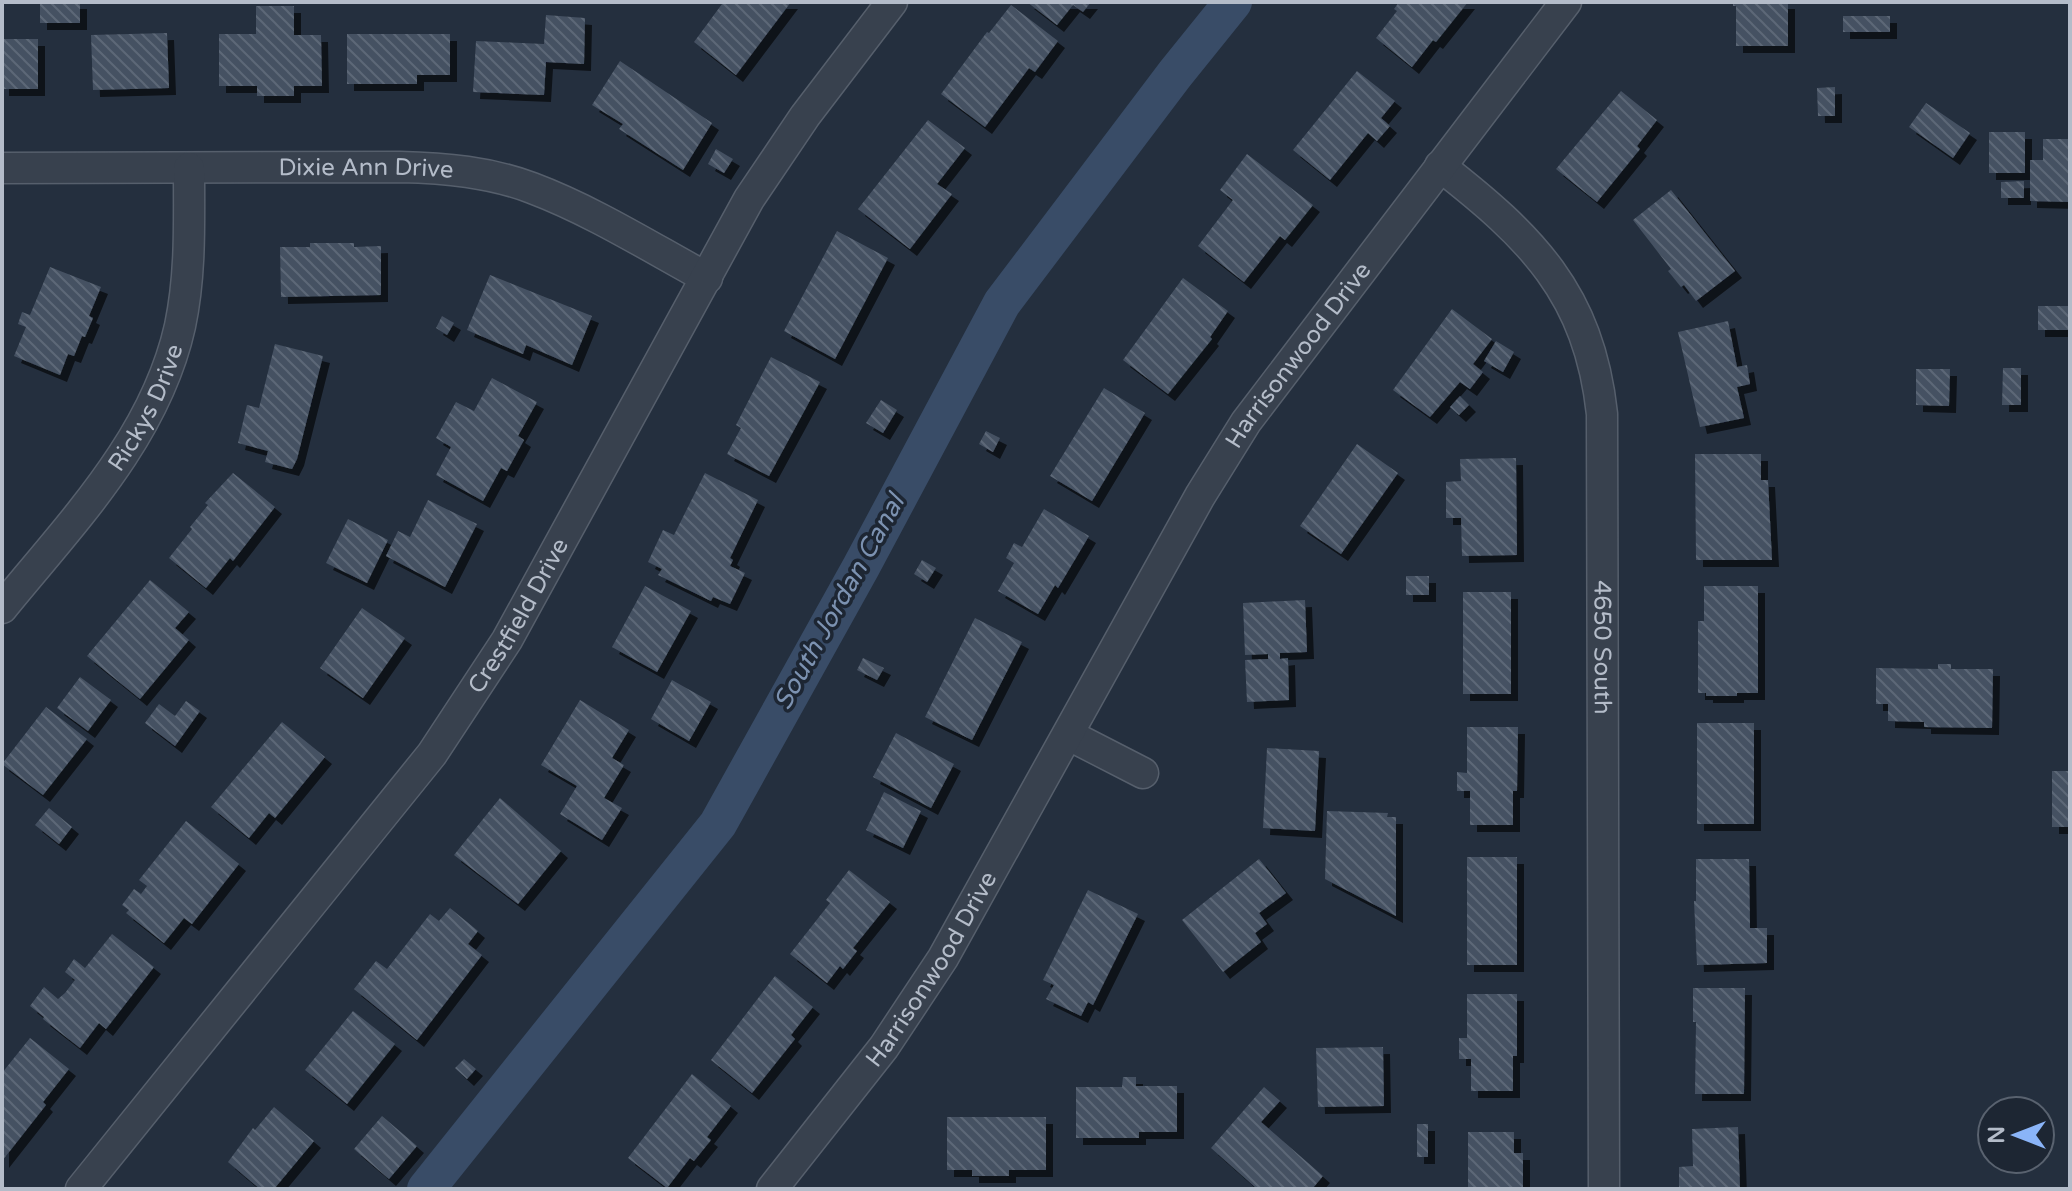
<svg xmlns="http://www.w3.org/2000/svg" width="2072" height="1191" font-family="'Varela Round',sans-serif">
<defs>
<pattern id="building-back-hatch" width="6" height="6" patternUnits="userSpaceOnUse" patternTransform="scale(2)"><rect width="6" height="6" fill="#455162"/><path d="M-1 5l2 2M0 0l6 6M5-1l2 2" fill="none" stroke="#5d6877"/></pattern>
<filter id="shadow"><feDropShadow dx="7" dy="7" stdDeviation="0" flood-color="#0009"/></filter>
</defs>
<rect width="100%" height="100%" fill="#242f3e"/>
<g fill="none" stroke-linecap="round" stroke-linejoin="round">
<path stroke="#394c67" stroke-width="38" d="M426,1189L718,824L861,567L1002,303L1175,74L1233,2"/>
</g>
<path fill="url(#building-back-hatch)" filter="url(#shadow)" d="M40,2H80V23H40Z
M719,2H791L736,75L694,42L722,4Z
M1027,2H1091L1083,12L1073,5L1057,25Z
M1399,2H1468L1436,42L1433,40L1412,67L1376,38L1397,11L1394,9Z
M1733,2H1788V46H1736V6H1733Z
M1011,5L1058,41L1035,72L1029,68L985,127L941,94L987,32L989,33Z
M256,6H294V35H321L322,86H294V96H257V86H219V34H256Z
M546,15L585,18L584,64L546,62L544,95L473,92L476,41L544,44Z
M1843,16H1890V32H1843Z
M167,33L169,88L93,90L91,35Z
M347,34H450V75H417V84H347Z
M2,39H38V89H2Z
M620,61L712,123L683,170L619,129L623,124L592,105Z
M1357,71L1395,101L1381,118L1390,126L1377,141L1368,133L1330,180L1293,150Z
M1835,87V116H1818L1817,88Z
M1621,91L1657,120L1637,146L1640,149L1597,202L1556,169Z
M1926,103L1970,133L1953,158L1909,127Z
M928,120L965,148L937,184L952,194L910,249L858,209Z
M1989,132H2025V173H1989Z
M2043,139H2070V202L2030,201V160H2043Z
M716,149L733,159L724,173L708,164Z
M1247,154L1313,205L1285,240L1280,236L1244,282L1198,246L1233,200L1220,190Z
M2024,181V198H2001V182Z
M1671,190L1735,271L1696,301L1684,285L1681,287L1668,271L1671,269L1633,220Z
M837,231L888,258L835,359L784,331Z
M310,243H354V247L381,246V295L281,297L280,247H310Z
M50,267L101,287L89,316L93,318L85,337L82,336L74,356L68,354L60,375L14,356L26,327L18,324L22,312L30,315Z
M490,275L592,316L572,365L526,345L523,354L467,330Z
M1183,278L1228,311L1210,337L1212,339L1168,394L1123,360Z
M2038,306H2070V330H2038Z
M1452,309L1492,339L1473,364L1483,372L1470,389L1460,382L1430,417L1393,390Z
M442,316L454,323L447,335L436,328Z
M1728,321L1737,367L1747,365L1750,384L1737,387L1744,418L1700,427L1678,332Z
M1496,341L1514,352L1503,372L1484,361Z
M275,344L323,356L297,459L292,469L265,462L268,451L238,443L247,405L259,408Z
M771,357L820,382L769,476L727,454L741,428L736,425Z
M2003,368H2021V405H2002Z
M1916,369H1950L1949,406L1916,405Z
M492,378L537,402L518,436L524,440L507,471L501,468L483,501L436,475L451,447L436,438L456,402L474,411Z
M1104,388L1145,413L1092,501L1050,476Z
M1460,396L1469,405L1459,415L1450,407Z
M881,400L897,410L883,433L866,423Z
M986,431L1000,438L993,452L979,444Z
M1357,444L1398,473L1341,554L1300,526Z
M1695,454H1761V480H1768L1772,560H1696Z
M1516,458L1517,555L1462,556L1461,518H1446V482L1461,481L1460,459Z
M233,473L275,507L233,561L230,558L206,588L169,558L192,529L190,527L208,505L205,503Z
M705,473L758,500L730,558L733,560L730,566L745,573L730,604L713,597L711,601L658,575L662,569L648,562L663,530L674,535Z
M428,500L477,524L445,587L386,556L398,531L410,537Z
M1044,509L1089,536L1058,588L1055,585L1038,614L998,591L1014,563L1006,558L1014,543L1022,547Z
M348,519L388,540L367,583L326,563Z
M922,560L936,568L927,582L914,574Z
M1406,576H1429V595H1406Z
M150,580L189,612L175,628L189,640L140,699L87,656Z
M645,586L691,611L657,672L612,647Z
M1704,586H1758V693H1737V696H1706V693H1698V621H1704Z
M1463,592H1511V694H1463Z
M1305,600L1307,652L1280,653V659L1288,658L1289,700L1247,702L1245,660L1268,659V654L1245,655L1243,603Z
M362,608L405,638L363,698L320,668Z
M975,618L1022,642L972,740L925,717Z
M863,658L884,668L877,680L857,670Z
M1938,664H1951V669H1993L1992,728L1924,727V722L1888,721V704H1876V668L1938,669Z
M80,677L111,700L88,731L57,708Z
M672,680L711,702L689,741L651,719Z
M580,700L629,730L612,758L624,765L604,798L622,808L602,840L560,814L577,786L541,765Z
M186,701L200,711L175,746L145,723L159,704L175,716Z
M46,707L87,739L43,795L2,764Z
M282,722L325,757L275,818L269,813L249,838L211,807Z
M1697,723H1754V824H1697Z
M1467,727H1518L1517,791H1513V825H1470V791H1457V772L1467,773Z
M896,733L954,764L931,808L873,777Z
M1267,748L1319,751L1315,831L1263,828Z
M2052,771H2070V827H2052Z
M884,792L921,811L903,848L866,830Z
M500,798L561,851L518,904L454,855Z
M49,808L72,827L59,844L35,825Z
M1327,811L1388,813L1387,817H1396V916L1325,879Z
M186,821L239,864L192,924L184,918L164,943L126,913L129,910L122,905L134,889L141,894L147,886L139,880Z
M1467,857H1517V965H1467Z
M1259,859L1286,893L1259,913L1267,924L1255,933L1261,942L1223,972L1182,920Z
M1696,859H1749L1750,928H1767V963L1697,965L1694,901H1696Z
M849,870L890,902L853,948L857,951L843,969L840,966L827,983L790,954L830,903L826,900Z
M1088,890L1138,914L1093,1005L1088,1002L1081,1016L1046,999L1054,985L1043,980Z
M450,908L478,931L468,944L482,955L417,1040L354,989L376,961L387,969L430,914L439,921Z
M112,934L154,967L106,1029L99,1023L80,1048L43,1019L44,1017L30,1006L44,987L58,999L65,993L75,980L65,972L74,959L85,968Z
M775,976L813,1007L791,1035L795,1039L752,1093L711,1060Z
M1693,988H1745L1744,1094H1695L1696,1022H1693Z
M1467,994H1517V1056H1513V1091H1471V1059H1459V1038H1467Z
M353,1011L395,1044L347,1104L305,1070Z
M30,1038L69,1069L43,1102L46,1105L2,1161V1073Z
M1383,1047L1384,1106L1318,1107L1316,1048Z
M464,1059L476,1069L467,1079L455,1068Z
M692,1074L731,1106L707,1137L711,1140L694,1161L690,1158L667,1188L628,1158Z
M1123,1077H1136V1086H1177V1132H1139V1138H1076V1087H1122Z
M1264,1087L1280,1101L1261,1122L1323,1176L1312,1189H1253L1255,1187L1211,1148Z
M274,1107L314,1141L274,1189H260L228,1162L253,1128L255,1130Z
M382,1116L417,1146L389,1179L354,1149Z
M947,1117H1046V1170H1009V1176H972V1170H947Z
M1417,1124H1428V1157H1417Z
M1738,1127L1740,1189H1679V1167L1693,1166L1692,1129Z
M1468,1132H1514V1153H1523V1189H1468Z"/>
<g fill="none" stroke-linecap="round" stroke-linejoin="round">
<g stroke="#565f6c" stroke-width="33">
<g id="street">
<path id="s1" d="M1440,166C1531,237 1589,293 1602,414L1604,1189"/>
<path id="s2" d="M2,168L400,167C445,168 490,172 532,188C593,211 650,247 707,278"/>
<path id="s3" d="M2,608C72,522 155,438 180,326C191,274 189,221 189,168"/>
<path d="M1069,735L1143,773"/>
<path id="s4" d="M81,1189L432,754L507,640L749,199L805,116L892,2"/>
<path id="s5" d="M772,1189L884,1047L943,958L1200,496L1246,422L1566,2"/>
</g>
</g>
<use href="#street" stroke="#38414e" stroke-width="30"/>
</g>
<g text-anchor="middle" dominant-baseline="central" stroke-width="7" stroke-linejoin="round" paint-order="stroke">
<g font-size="24" fill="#b4bcc9" stroke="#1d2633">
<text stroke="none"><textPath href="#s2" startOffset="364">Dixie Ann Drive</textPath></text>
<text stroke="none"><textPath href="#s5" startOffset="988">Harrisonwood Drive</textPath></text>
<text stroke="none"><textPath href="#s3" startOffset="248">Rickys Drive</textPath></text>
<text stroke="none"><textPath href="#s4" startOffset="722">Crestfield Drive</textPath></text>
<text stroke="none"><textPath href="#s1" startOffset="540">4650 South</textPath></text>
<text stroke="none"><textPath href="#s5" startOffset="272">Harrisonwood Drive</textPath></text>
</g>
<g font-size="26" font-style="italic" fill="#7c92b1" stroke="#1d2633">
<text transform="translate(839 602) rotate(-61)">South Jordan Canal</text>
</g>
</g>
<rect width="2072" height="1191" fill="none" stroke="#b4bcc9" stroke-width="8"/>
<g transform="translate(2016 1135) rotate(270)"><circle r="38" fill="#1d2633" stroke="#59626f" stroke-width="2"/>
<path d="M0-6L14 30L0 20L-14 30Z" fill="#8ab4f8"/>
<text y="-12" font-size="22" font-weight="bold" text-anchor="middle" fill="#b4bcc9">N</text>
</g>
</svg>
